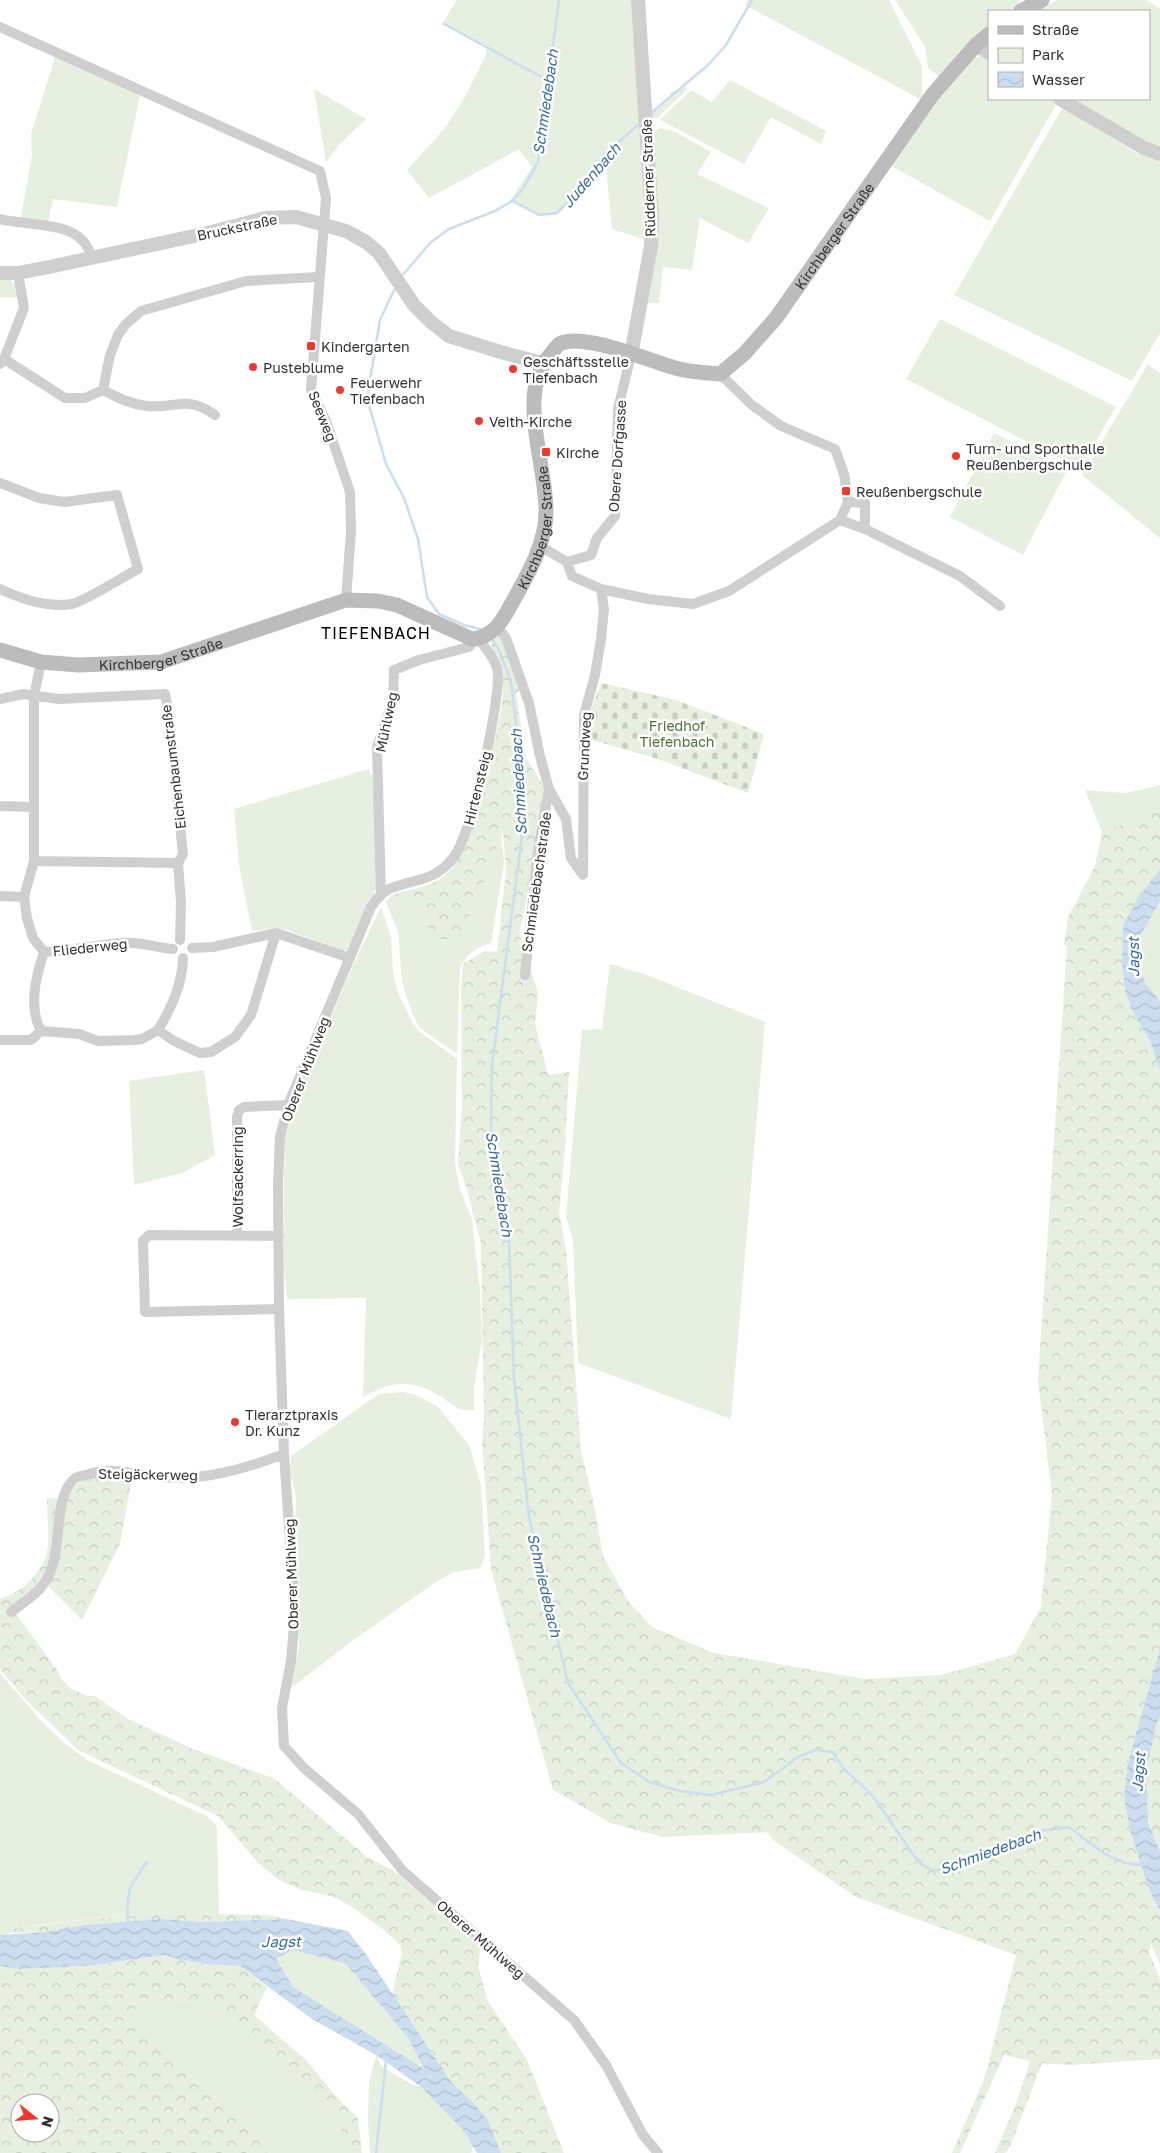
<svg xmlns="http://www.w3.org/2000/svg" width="1160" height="2153" font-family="'Golos Text',sans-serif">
<defs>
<pattern id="forest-crowns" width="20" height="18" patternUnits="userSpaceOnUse" patternTransform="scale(1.25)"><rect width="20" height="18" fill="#e6efe0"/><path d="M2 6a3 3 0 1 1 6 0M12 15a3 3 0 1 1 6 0" fill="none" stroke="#c6cdc1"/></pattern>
<pattern id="cemetery-stones" width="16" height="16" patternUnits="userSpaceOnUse" patternTransform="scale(1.25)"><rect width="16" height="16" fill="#e6efe0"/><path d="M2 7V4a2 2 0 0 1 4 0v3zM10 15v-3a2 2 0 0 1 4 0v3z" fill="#c6cdc1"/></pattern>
<pattern id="water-waves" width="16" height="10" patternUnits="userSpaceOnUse" patternTransform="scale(1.25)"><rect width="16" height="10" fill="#ccddf0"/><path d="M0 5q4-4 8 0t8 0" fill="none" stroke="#b0bece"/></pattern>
</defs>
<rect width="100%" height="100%" fill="#fff"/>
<path fill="#e6efe0" d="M457,0H632L646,191V240L612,229L605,155L578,193L556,215L541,216L510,201L532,167L519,149L429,198L407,170L445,128L464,99L486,55V48L442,24Z
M748,0H889L922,66V100L745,5Z
M895,0H1020L1012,11H989V29L939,76L928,68L925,47Z
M1058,0H1146L1160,8V150L1072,99H1149V11H1035Z
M983,56L989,58V99H1051L1057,103L990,221L890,165L937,98L972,58Z
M55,57L140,95L117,207L53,199L48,223L21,217L32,155L31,134Z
M730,80L826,131L821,144L771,117L744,164L660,120L691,90L712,102Z
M685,87L688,89L657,118H652L650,113L671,95V92Z
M314,89L366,119L339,145L326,162Z
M1063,107L1135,152L1160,161V333L1132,381L954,295Z
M661,128L674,131L711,152L697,174L769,208L748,243L700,218L692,270L663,267L659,303H644L653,136L655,130Z
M0,278C13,278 17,285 20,298L0,297Z
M940,319L1116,407L1079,469L906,379Z
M1148,364L1160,373V538L1082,475Z
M994,433L1067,470L1023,555L950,517Z
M369,769L371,775L376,776L378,882L373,899L364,913L347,950L343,951L287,930L274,928L252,931L239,865L234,809Z
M1160,785V810L1102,832L1085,790L1126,793Z
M501,835L504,863L491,943C476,948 468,952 460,967L457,1054L420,1028L412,1013L402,982L398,932L386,902L391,895L426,903L460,942Z
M1160,901V1001C1152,992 1136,974 1136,962C1135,943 1150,916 1160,901Z
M381,907L391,937L393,972L398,993L413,1024L420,1032L457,1059L455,1162L459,1187L472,1220L480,1290L482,1340L474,1387V1410C461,1412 455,1407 446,1400C414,1379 396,1379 363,1397L366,1298L287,1299L284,1269V1184L285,1140L289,1123L303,1082L354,963Z
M610,964L644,974L765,1022L731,1419L578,1363L573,1241L566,1217L582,1030L602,1029Z
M204,1070L215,1155L182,1173L134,1185L129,1081Z
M404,1392L418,1396L438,1407L469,1445L481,1485L485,1556L480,1568L454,1572L436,1582L352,1641L291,1688L299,1647L294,1519C298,1505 296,1493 292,1480C289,1474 291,1463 291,1456L379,1394Z
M0,1673L42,1722L67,1745L87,1760L208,1817L217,1826L219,1914C150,1911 84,1919 15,1928L11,1933L0,1935Z
M293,1950L346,1964L408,2038L424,2070L293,1987L276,1958Z
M201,2000L237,2022L336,2118L349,2153H267L251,2127L118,2013L166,2001Z
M376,2055L381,2066L411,2084L421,2087L463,2130L473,2147L471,2153H370L368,2120L369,2083Z"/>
<path fill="url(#forest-crowns)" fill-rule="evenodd" d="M499,636L513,660L521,690L516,693L526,758L544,787L536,858L519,933L538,993L535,1024L548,1075L569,1072L565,1149L559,1212L566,1250L581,1451L594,1505L603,1556L628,1601L652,1627L714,1653L865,1679L941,1675L1015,1654L1041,1607L1052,1494L1038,1381L1067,946L1064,945L1068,917L1095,866L1102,832L1160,810V869L1123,925L1122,962L1125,991L1132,1011L1151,1043L1160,1070V1649L1128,1762L1149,1889L1160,1911V1964L1151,1943L1149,1953L1160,1979V2059L1069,2065L1042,2063L1010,2147L1005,2153H995L1016,2104L1030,2061L1004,2055L960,2153H952L984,2080L1016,1955L856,1897L773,1840L767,1832L662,1837L611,1823L553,1790L491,1569L482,1440L484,1420L481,1243L466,1186L458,1164L462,1106L461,987L463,964L485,951L497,952L506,870L503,832L460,942L430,937L426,904L391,895C413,888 438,887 452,868C469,848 504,717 503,690C502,672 496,658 490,642Z
M133,1474L120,1544L82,1620L46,1584L16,1614L58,1671L62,1680L71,1689L87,1696H95L128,1719L193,1749L275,1779L367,1857L394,1871L481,1943L478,1966L488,2001L527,2060L564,2153H501L488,2120L471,2100L452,2083L392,1994L402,1953L400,1945L384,1930L351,1906L334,1897L299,1889L279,1880L257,1862L218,1816L78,1750L24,1698L0,1669V1599C22,1592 41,1575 47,1552C50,1540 47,1512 47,1498L61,1499L79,1482L88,1476Z
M1160,1714V1852C1156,1842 1151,1832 1149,1822C1141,1791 1148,1743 1160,1714Z
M185,1913L269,1915L286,1919L201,1922L160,1919L83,1925L45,1932L11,1933L15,1928C72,1921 128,1914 185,1913Z
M165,1955L180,1960L206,1964L240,1966L267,1987L254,2015L306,2060L339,2100L358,2118L362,2153H349L336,2118L237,2022L201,2000L166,2001L119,2013L251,2127L267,2153H0V1966L18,1969L87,1966ZM20,2103H50V2133H20Z"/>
<path fill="url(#cemetery-stones)" d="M601,683L676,700L764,734L748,793L658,759L589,739L591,710Z"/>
<path fill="url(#water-waves)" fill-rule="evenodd" d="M1160,869V901L1141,935L1136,962L1146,984L1160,1001V1070L1151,1043L1132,1011L1125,991L1122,962L1123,925L1138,898Z
M1160,1649V1714L1156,1725L1146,1772L1148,1822L1160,1852V1911L1149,1889L1131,1833L1124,1797L1128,1762Z
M160,1919L201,1922L286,1919L348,1931L368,1957L452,2083L471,2100L488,2120L501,2153H477L463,2130L421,2087L376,2055L312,2019L240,1966L206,1964L180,1960L165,1955L87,1966L18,1969L0,1966V1935L45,1932L83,1925ZM293,1950L346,1964L408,2038L424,2069L293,1987L276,1958Z"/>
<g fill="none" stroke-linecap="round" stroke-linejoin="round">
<path stroke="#ccddf0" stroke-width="2.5" d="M444,24L549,81
M651,113L708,65L726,45L752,0
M512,201L539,215L557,213L575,195L605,154L639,124
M401,277L430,243L449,229L495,211L512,201L523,189L538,162L559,0
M396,286L380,320L367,398L386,464L404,498L418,539L427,597L439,614L464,625L484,630
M491,638L498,648L511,681L520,761L522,836L492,1065L491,1140L509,1240L514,1379L529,1517L568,1683L621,1763L649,1782L680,1791L711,1795L764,1782L798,1757L815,1750L833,1752L843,1768L873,1796L919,1863L934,1871L955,1866L1039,1831L1069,1827C1093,1845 1113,1866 1145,1865
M128,1925C127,1891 127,1889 147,1862
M376,2153L386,2060"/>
<path stroke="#cfcfcf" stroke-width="10" d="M0,27L320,171L326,198L311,390L326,421L350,492L351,531L346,600
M0,219C23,225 67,222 83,241C87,245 90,252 93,258
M4,359L65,398H85L103,390L110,355L118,335L126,324L141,311L246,281L318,277
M0,364L4,359L24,308L18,273
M720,374L752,405L781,426L835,449L844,474L848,502L840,520L865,529V503L848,502
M103,390C118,398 130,404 147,406C176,409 186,394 215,415
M0,483L39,498L64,502L117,495L138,569C123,577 85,601 72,604C47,608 22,599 0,589
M865,529L960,576L1000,606
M540,546L567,562L591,555L597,538L615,516L618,409L631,355
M567,562L572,576L601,589L604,609L601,639L595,675L584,715L583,875
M601,589L648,599L693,604L729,591L840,520
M498,628L506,638L529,703L540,756L549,789L538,851L525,975
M41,662L34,696V861L24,897L27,918L33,938L44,952C70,951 96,945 122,943C140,941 156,948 173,949
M0,699L23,694L59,699L165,694L169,715L183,854L178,863L181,902L180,940
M549,789L566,819L571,858L582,874
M0,806L33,807
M34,861L178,863
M381,895L377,747L393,699L394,670L419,660L469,647L477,638C486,647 497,662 498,674C499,706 472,835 453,858C433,883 415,878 389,889C381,893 376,900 371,907L288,1105L280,1137L278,1184L279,1309L284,1454L295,1614L291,1661L282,1708L284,1746L304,1768L358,1814L403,1871L574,2020L606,2065L643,2135L658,2153
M0,896L24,897
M192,948L213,947L276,933L350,958
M44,952C36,976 28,1007 41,1031L79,1034L98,1041L134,1040L142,1039L158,1030L174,1041L200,1053L211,1052L235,1037L251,1015L276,933
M158,1030C172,1007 182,985 183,958
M0,1040H31L41,1031
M237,1235V1117L239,1110L244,1107L288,1105
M279,1236L149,1235L143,1241L145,1312L279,1309
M11,1612C21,1604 35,1596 43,1585C66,1556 50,1499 75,1478C78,1476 83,1476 86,1475C112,1466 136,1475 161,1477C204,1481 244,1469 284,1454"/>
<path stroke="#cfcfcf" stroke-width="14" d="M976,45L989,53
M1060,99L1144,148L1160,154
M0,273H18L49,267L208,233L265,218L296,217L346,231L366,242L379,253L414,305L431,322L449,336L504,353L542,363
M631,355L651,246L652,219L638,0"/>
<g stroke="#bcbcbc" stroke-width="15">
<path d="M1021,11L1042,0"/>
<path id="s1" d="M0,650L41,662L78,665L161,662L346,600L378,601L397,605L472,639C494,637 502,621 512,603C527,576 546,544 546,512C547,465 515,392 551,354C554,350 557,345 561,343C587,333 651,362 679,369C692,372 707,373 720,374L744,354L776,318L933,94L976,45L989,34"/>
</g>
</g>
<g fill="#f1382d" stroke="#fff" stroke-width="2">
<rect x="306" y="341" width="10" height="10" rx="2.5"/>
<circle cx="253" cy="367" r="5"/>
<circle cx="513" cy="369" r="5"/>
<circle cx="340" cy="390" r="5"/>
<circle cx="479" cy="421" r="5"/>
<rect x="541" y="447" width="10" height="10" rx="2.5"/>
<circle cx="956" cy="456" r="5"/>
<rect x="841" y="486" width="10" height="10" rx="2.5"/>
<circle cx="235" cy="1422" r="5"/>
</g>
<g text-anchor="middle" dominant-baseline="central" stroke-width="5" stroke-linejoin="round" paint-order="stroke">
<g font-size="14" fill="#323232" stroke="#fff">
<text transform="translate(648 178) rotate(-92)">Rüdderner Straße</text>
<text transform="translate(237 227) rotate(-12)">Bruckstraße</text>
<text stroke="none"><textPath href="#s1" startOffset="1168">Kirchberger Straße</textPath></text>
<text transform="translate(323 416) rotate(68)">Seeweg</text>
<text transform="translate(617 456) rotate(-86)">Obere Dorfgasse</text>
<text stroke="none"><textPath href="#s1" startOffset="629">Kirchberger Straße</textPath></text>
<text stroke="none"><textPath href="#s1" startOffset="164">Kirchberger Straße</textPath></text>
<text transform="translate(386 722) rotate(-78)">Mühlweg</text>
<text transform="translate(584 746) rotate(-87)">Grundweg</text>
<text transform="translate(173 767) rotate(-97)">Eichenbaumstraße</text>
<text transform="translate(477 788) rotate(-76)">Hirtensteig</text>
<text transform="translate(536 882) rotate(-82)">Schmiedebachstraße</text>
<text transform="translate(90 947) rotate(-6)">Fliederweg</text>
<text transform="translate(305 1069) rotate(-69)">Oberer Mühlweg</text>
<text transform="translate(237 1177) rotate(-90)">Wolfsackerring</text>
<text transform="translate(148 1474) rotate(1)">Steigäckerweg</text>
<text transform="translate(291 1574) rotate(-92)">Oberer Mühlweg</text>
<text transform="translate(481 1939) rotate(41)">Oberer Mühlweg</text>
</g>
<g font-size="14" fill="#323232" stroke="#fff" text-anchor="start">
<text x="321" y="346">Kindergarten</text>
<text x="523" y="361">Geschäftsstelle<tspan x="523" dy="16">Tiefenbach</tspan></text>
<text x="263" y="367">Pusteblume</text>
<text x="350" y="382">Feuerwehr<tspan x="350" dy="16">Tiefenbach</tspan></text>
<text x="489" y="421">Veith-Kirche</text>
<text x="966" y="448">Turn- und Sporthalle<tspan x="966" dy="16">Reußenbergschule</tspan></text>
<text x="556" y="452">Kirche</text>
<text x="856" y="491">Reußenbergschule</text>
<text x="245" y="1414">Tierarztpraxis<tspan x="245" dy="16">Dr. Kunz</tspan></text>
</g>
<g font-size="14" fill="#4e723b" stroke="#fff">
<text x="677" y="725">Friedhof<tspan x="677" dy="16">Tiefenbach</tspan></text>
</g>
<g font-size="15" font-style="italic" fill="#39699c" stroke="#fff">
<text transform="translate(545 102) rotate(-82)">Schmiedebach</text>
<text transform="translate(591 175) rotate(-49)">Judenbach</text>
<text transform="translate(518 782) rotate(-93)">Schmiedebach</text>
<text transform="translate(1133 957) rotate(-91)">Jagst</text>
<text transform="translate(500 1184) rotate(81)">Schmiedebach</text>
<text transform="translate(545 1585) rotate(77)">Schmiedebach</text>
<text transform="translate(1138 1772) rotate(-86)">Jagst</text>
<text transform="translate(990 1851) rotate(-20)">Schmiedebach</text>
<text transform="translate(281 1941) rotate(-1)">Jagst</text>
</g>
<g font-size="16" letter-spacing="1" fill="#000" stroke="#fff">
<text x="376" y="633">TIEFENBACH</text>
</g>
</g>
<rect x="988" y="10" width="162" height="90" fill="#ffffff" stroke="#adadad"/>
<rect x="998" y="26" width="25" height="8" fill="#bcbcbc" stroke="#adadad"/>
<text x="1032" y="35" font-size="15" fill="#323232">Straße</text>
<rect x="998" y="48" width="25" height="15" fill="#e6efe0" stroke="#adadad"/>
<text x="1032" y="60" font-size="15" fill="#323232">Park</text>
<rect x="998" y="72" width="25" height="15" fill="url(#water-waves)" stroke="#adadad"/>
<text x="1032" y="85" font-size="15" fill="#323232">Wasser</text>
<g transform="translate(35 2118) rotate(107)"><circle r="24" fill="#ffffff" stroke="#adadad"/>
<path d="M0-4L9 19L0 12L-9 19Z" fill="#f1382d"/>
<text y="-8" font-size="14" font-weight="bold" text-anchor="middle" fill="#323232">N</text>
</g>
</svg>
